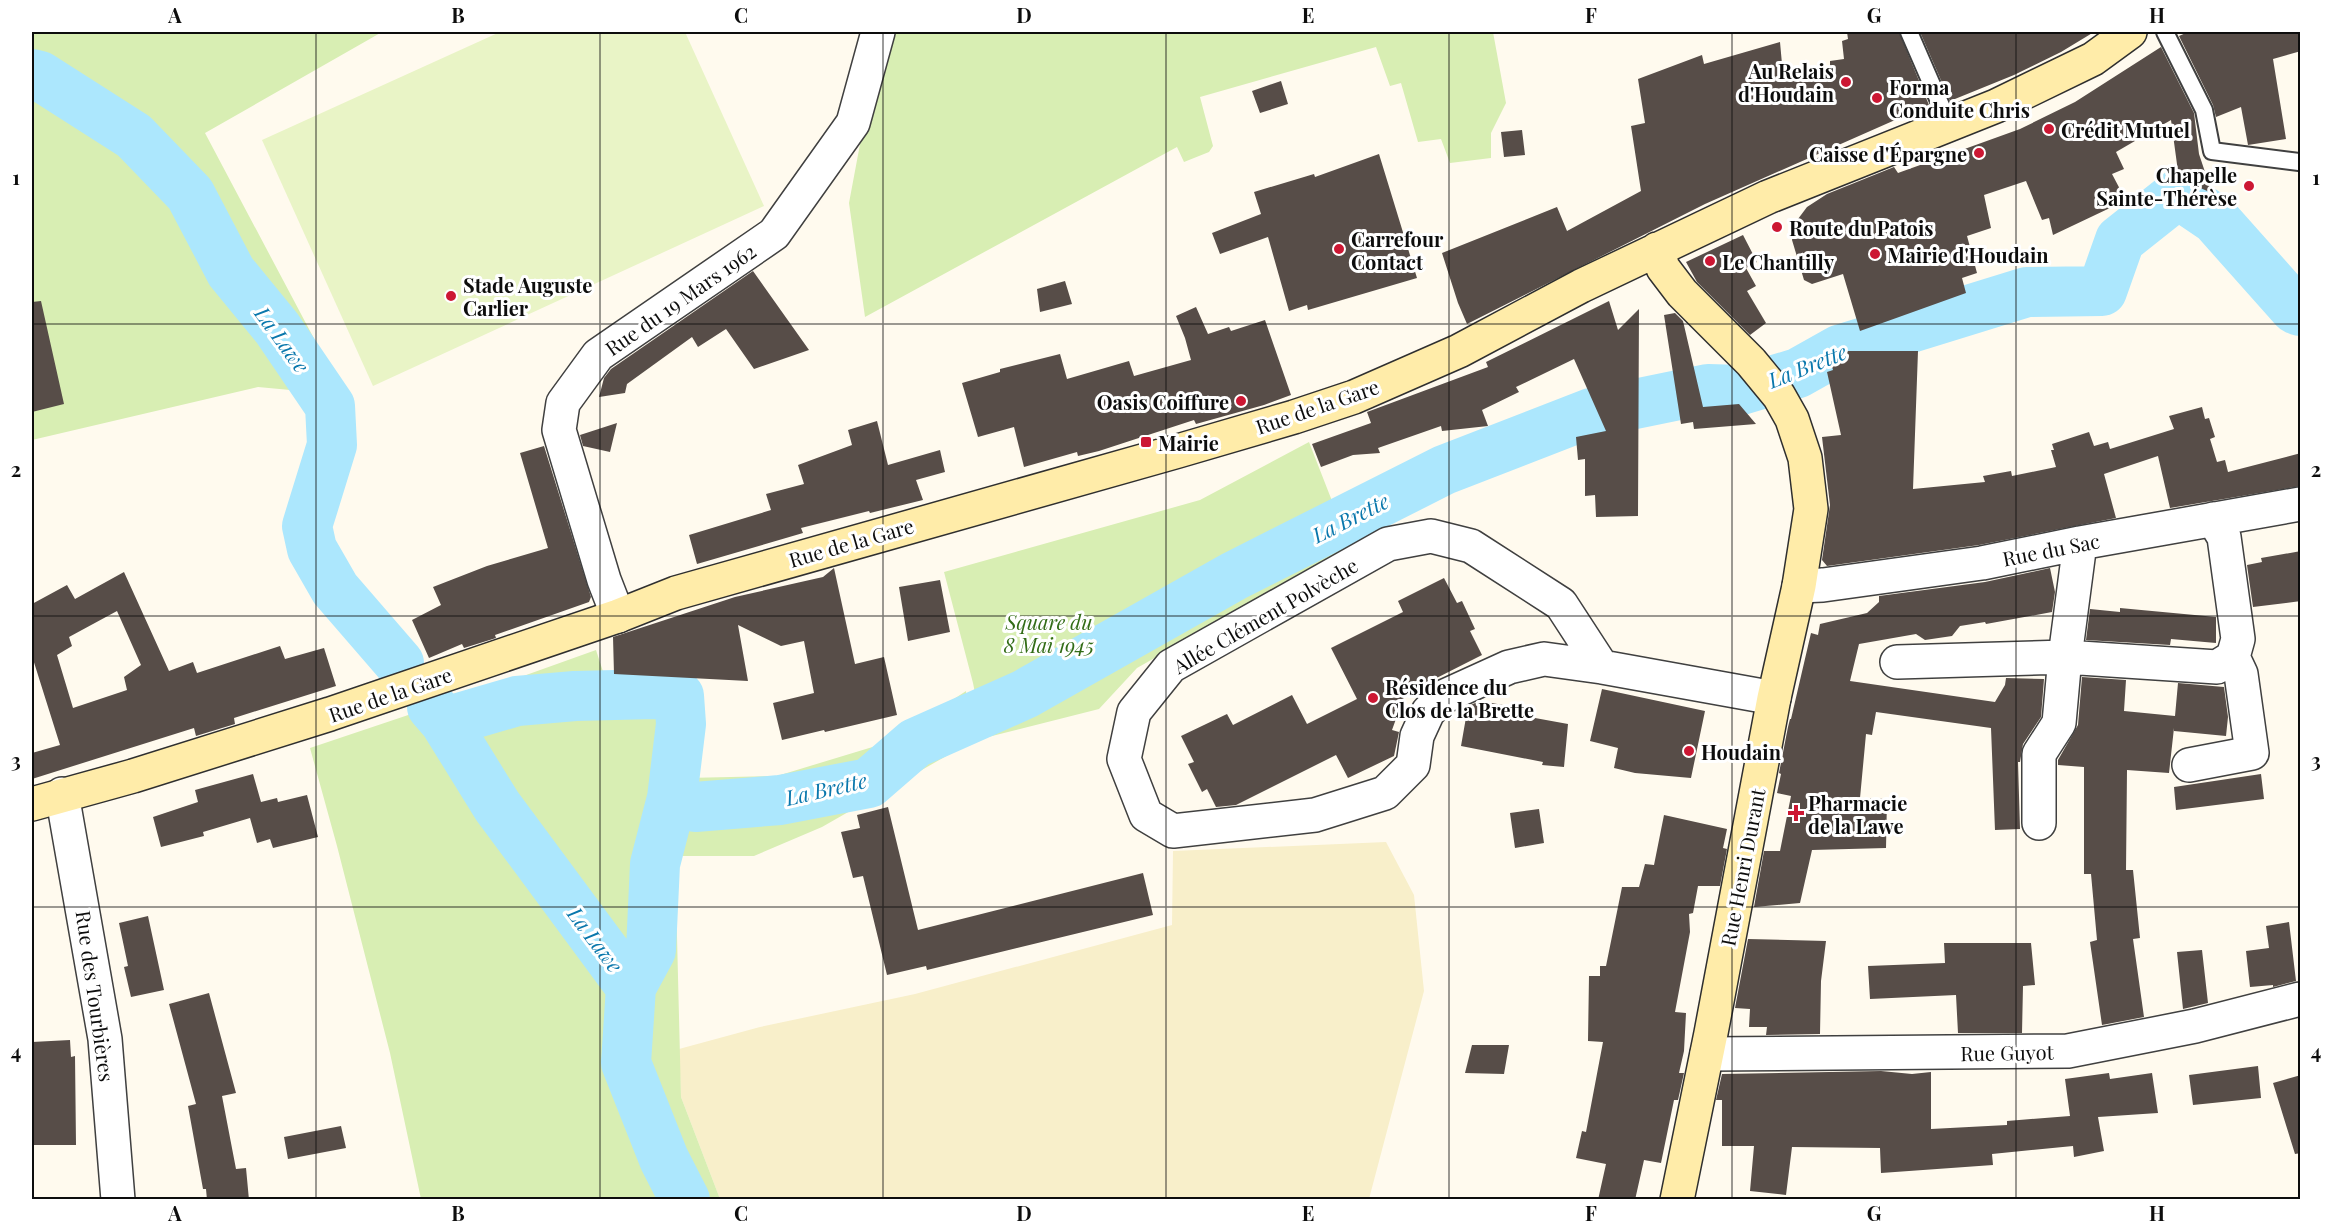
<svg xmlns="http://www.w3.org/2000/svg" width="2332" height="1231" font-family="'Playfair Display',serif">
<rect width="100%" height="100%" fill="#fffaee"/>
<path fill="#f8efca" d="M1386,842L1414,895L1424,991L1369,1199H720L681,1097L679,1049L760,1027L915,994L1172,925L1173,851Z"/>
<path fill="#d8eeb3" d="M32,32H382L205,133L344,395L258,387L32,440Z
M881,32H1493L1506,103L1491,133V158L1450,163L1441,139L1418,142L1401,83L1390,86L1376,47L1200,97L1213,146L1209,152L1184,162L1177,147L865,317L849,203Z
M1309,442L1350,547L1137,668L1099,709L984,738L973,683L944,572L1200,500Z
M596,650L608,687L689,688L686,778L777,776L889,742L966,691L969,743L822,827L754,856H675L681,1097L720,1199H421L390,1053L337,846L310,748L432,707L454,701Z"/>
<path fill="#e9f4c6" d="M500,32H685L764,206L373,386L262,140Z"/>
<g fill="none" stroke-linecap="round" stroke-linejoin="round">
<path stroke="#ace7fd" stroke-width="50" d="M32,74L40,76L134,136L190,194L231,272L277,328L330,406L332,445L307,526L312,549L335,589L399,663
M432,707L445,722L497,806L631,987L626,1063L664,1159L685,1200
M445,722L517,701L575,696L655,694L679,696L681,724L672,798L695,807L780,800L869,783L915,743L1025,694L1234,576L1444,470L1591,413L1708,389L1741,390L1798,373L1839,350L2027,292L2102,291L2120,240L2178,194L2215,219L2295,309L2300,311
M631,987L651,950L655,864L672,798"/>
</g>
<path fill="#574d48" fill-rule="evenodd" d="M1847,32H1899L1929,105L1705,204L1467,324L1458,303L1442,253L1557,207L1567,231L1641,191L1631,126L1645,123L1638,79L1702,55L1704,64L1780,42L1783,75L1830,71V61L1844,59L1842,41L1848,39Z
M1920,32H2094L2061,52L2014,75L1950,101Z
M2188,32H2301V51L2273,59L2286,139L2248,145L2241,107L2216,117L2213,105L2179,36Z
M2161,47L2194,113L2199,154L2212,193L2179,179L2171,120L2116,152L2124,169L2112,174L2122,193L2108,200L2112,207L2053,235L2049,218L2042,220L2026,181L1984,195L1991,228L1967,236L1977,273L1962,278L1966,293L1860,331L1843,274L1812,284L1804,280L1792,240L1795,223L1807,207L1827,194L1894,167L1898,173L2020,129L2075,102Z
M1281,81L1288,104L1260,113L1252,91Z
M1522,130L1525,155L1504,157L1501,132Z
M1379,154L1417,278L1308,310L1307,305L1289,311L1268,237L1220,254L1212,233L1261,214L1254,192L1314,174L1315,177Z
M1743,235L1757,262L1746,268L1756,286L1747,291L1766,323L1750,335L1697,282L1686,262Z
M753,271L809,350L754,369L726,329L698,347L692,337L627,384L625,393L599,397L604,378L611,369Z
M1065,281L1072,304L1040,312L1037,289Z
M41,301L64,404L32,412V302Z
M1609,301L1618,330L1639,309L1638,516L1596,517L1595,495L1585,496V459L1578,460L1576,437L1606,431L1574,359L1516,387L1519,392L1482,410L1488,426L1442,431L1441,426L1378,448L1380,453L1353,455L1321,467L1312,444L1371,423L1367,412L1488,367L1486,362Z
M1196,307L1208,334L1229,327L1231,331L1265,320L1291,395L1264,405L1196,424L1194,420L1099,451L1078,456L1077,452L1024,467L1014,427L978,437L962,383L1000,372V369L1060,354L1067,379L1129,361L1134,376L1191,360L1185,338L1176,316Z
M1675,313L1683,321L1703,407L1739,404L1756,424L1694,429L1693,422L1681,424L1664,315Z
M1827,351H1918L1913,489L1985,482L1983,476L2011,471L2012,476L2056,467L2051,450H2054L2052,444L2089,432L2094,446L2108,442L2110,449L2174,429L2169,416L2202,407L2205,419L2209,418L2215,437L2210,439L2217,462L2225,460L2228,472L2301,453V486L2170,508L2158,456L2104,474L2116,518L1979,545L1827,566L1822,560L1830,505L1822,437L1841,435L1827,372L1833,370Z
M877,421L888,465L940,450L945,472L916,480L923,500L870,513L869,511L801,528L803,533L697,564L689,535L771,510L766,494L804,484L798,465L852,445L848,430Z
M617,423L610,452L583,446L580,435Z
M544,446L591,597L589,602L495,635L496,638L464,648L462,644L429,658L412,620L441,605L433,587L487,566L548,548L520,453Z
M2301,551V601L2253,607L2247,565L2262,562L2261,558Z
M834,568L855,664L884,657L897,715L825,732L824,730L782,740L773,703L814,693L804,641L781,646L738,625L748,681L614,674L613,637L735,597L823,577Z
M2050,568L2055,592L2052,612L1986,624L1985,622L1960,626L1952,636L1925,640L1916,634L1859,644L1850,681L1995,702L2005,685L2006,678L2044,679L2041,717L2023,744L2020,762H2018L2020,829L1995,830L1991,728L1876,712L1872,735L1866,734L1860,798L1887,799L1886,848L1812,850L1800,903L1754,907L1764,851H1780L1791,796L1777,793L1781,774L1779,773L1788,727L1790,719H1791L1811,633L1818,635L1820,624L1867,613L1879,602V596L1985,582Z
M124,572L169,671L193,662L197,673L280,646L285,659L324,648L336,686L234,718L235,724L196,736L194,728L32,779V753L60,745L32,656V604L67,585L75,599ZM117,611L141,665L124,677L127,690L73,708L57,655L72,646L69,637Z
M1444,578L1457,603L1462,601L1475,629L1470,631L1482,655L1405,694L1392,730L1399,732L1394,756L1348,778L1336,755L1236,805L1216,807L1207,789L1202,792L1188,764L1194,762L1181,736L1227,714L1233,725L1292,695L1307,724L1357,699L1331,648L1403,612L1398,601Z
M940,580L950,632L908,641L899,587Z
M2120,608L2216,617V643L2171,639L2170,645L2086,640L2090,609L2120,612Z
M2082,677L2126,680L2124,711L2175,716L2178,683L2224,687L2228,717L2226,736L2174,731V728L2169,773L2127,770L2126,870H2133L2140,938L2133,939L2144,1017L2102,1025L2090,942L2097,940L2091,874H2084V767L2058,765V760L2078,725Z
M1602,689L1705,711L1691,778L1635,773L1614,768L1618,748L1590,741Z
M1480,701L1526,709L1524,716L1568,724L1564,767L1542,765L1543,762L1461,746L1468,706Z
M253,774L261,802L277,798L278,802L307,795L318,837L273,848L270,839L257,843L250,818L203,832L204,836L161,847L153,817L198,802L195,790Z
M2261,774L2264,799L2176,810L2174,787Z
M888,807L918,930L1143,873L1153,915L927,970L926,966L887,975L863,876L853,878L841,832L860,828L857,815Z
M1539,809L1544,843L1515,848L1510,813Z
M1664,815L1727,829L1723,848L1727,849L1720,886H1698L1693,913L1689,914L1690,932L1675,1012L1686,1013L1684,1051L1679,1073H1684L1678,1100H1674L1661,1163L1644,1160L1635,1200H1598L1606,1164L1576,1158L1582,1131L1586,1132L1603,1042L1588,1041L1589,976H1600V966H1606L1622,887H1639L1645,864L1654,865Z
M148,916L164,990L131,997L124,967L128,966L119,923Z
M2289,922L2296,981L2273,987V985L2250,987L2246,951L2269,948L2266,926Z
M1748,939L1826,941L1821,981L1820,1034L1766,1035L1767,1027H1749L1750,1009L1735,1008Z
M1944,943H2031L2035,985L2023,986L2022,1033H1958L1956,995L1870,999L1868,966L1945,963Z
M2202,950L2208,1003L2183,1009L2177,952Z
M209,993L236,1093L222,1096L236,1169L246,1168L249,1200H207L206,1189H203L188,1106L196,1104L169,1004Z
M70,1040L71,1057L75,1056L76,1145H32V1042Z
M1472,1045H1509L1504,1074L1465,1073Z
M2258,1066L2261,1098L2193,1105L2189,1075Z
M1881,1071L1912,1074L1931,1072V1129L2007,1125V1121L2070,1116L2065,1079L2109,1073L2110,1079L2152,1073L2158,1113L2098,1117L2104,1151L2074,1157L2073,1146L1992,1154L1993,1165L1881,1173L1880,1148L1792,1147L1786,1195L1750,1191L1754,1146H1722V1100H1716L1722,1074Z
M2301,1075V1153L2295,1154L2273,1083Z
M341,1126L346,1148L288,1159L284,1137Z"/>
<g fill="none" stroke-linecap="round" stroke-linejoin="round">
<g stroke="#404040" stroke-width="20">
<path id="lane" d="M1909,32L1949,124
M2165,32L2204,110L2212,151L2299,162"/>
</g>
<g stroke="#404040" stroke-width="36">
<path id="street" d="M2080,543L2065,657L2217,667L2233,657L2238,639L2224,537L2213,519
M1799,586L1823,585L1982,563L2080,543L2300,504
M618,616L604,580L559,430L563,403L598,355L774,234L853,123L878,32
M1897,662L2065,657L2059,723L2039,754V823
M1602,667L1561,604L1471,546L1431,536L1388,544L1171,666L1134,712L1124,759L1146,815L1173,831L1315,815L1385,793L1413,765L1417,736L1428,712L1443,697L1509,667L1544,659L1602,667L1774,698
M2189,765L2252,753L2241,674L2233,657
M62,794L105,1039L118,1200
M1707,1054L2068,1051L2195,1026L2300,999"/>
</g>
<g stroke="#2f2f2f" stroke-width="36">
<path id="secondary" d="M1657,249L1663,268L1682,293L1751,362L1779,396L1792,419L1805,458L1811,509L1799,586L1774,698L1711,1033L1677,1200
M32,804L133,776L330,714L618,616L676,593L1178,451L1294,417L1354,397L1459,351L1581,286L1768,197L1996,106L2093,59L2130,32"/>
</g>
<use href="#lane" stroke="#fff" stroke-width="16"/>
<use href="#street" stroke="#fff" stroke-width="33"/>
<use href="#secondary" stroke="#ffeca9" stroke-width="33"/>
</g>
<path fill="none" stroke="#0d0d0d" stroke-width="1.5" stroke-opacity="0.55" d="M316,32V1200M600,32V1200M883,32V1200M1166,32V1200M1449,32V1200M1732,32V1200M2016,32V1200M32,324H2300M32,616H2300M32,907H2300"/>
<g fill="#cc1733" stroke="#fff" stroke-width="2">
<circle cx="1846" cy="82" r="6"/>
<circle cx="1877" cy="98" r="6"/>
<circle cx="2049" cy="129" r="6"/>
<circle cx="1979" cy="153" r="6"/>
<circle cx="2249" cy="186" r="6"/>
<circle cx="1777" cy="227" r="6"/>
<circle cx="1339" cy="249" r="6"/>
<circle cx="1875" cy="254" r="6"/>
<circle cx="1710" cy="261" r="6"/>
<circle cx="451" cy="296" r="6"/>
<circle cx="1241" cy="401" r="6"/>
<rect x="1140" y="436" width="12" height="12" rx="3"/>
<circle cx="1373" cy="698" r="6"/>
<circle cx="1689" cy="751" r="6"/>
<path d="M1793 804h6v6h6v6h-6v6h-6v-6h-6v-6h6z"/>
</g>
<g text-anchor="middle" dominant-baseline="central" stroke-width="6" stroke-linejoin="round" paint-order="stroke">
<g font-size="20" font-weight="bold" fill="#0d0d0d" stroke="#fff" text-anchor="start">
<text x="1834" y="70" text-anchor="end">Au Relais<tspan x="1834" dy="23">d'Houdain</tspan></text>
<text x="1889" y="86">Forma<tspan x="1889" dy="23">Conduite Chris</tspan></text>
<text x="2061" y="129">Crédit Mutuel</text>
<text x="1967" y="153" text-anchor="end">Caisse d'Épargne</text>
<text x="2237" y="174" text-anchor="end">Chapelle<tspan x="2237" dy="23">Sainte-Thérèse</tspan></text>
<text x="1789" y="227">Route du Patois</text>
<text x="1351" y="238">Carrefour<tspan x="1351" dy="23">Contact</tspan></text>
<text x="1887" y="254">Mairie d'Houdain</text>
<text x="1722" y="261">Le Chantilly</text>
<text x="463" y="284">Stade Auguste<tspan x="463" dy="23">Carlier</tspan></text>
<text x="1229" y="401" text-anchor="end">Oasis Coiffure</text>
<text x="1158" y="442">Mairie</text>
<text x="1385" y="686">Résidence du<tspan x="1385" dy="23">Clos de la Brette</tspan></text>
<text x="1701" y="751">Houdain</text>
<text x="1808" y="802">Pharmacie<tspan x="1808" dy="23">de la Lawe</tspan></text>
</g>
<g font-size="20" fill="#0d0d0d" stroke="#fff">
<text transform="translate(680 299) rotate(-35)">Rue du 19 Mars 1962</text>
<text transform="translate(1317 406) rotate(-19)">Rue de la Gare</text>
<text transform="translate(851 542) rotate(-16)">Rue de la Gare</text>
<text transform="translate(2051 549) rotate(-11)">Rue du Sac</text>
<text transform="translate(1265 615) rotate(-30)">Allée Clément Polvèche</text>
<text transform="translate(390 694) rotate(-19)">Rue de la Gare</text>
<text transform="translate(1742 867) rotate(-79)">Rue Henri Durant</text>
<text transform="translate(96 996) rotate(82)">Rue des Tourbières</text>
<text transform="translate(2007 1052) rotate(-1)">Rue Guyot</text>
</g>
<g font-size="20" font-style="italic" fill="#326c17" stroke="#fff">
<text x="1049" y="621">Square du<tspan x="1049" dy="23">8 Mai 1945</tspan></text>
</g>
<g font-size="21" font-style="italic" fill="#0977ac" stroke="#fff">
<text transform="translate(283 339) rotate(54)">La Lawe</text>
<text transform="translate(1807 365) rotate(-22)">La Brette</text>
<text transform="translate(1350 517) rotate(-27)">La Brette</text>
<text transform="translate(826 788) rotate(-13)">La Brette</text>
<text transform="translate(596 939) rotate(53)">La Lawe</text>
</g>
</g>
<rect width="2332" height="1231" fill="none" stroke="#ffffff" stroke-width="66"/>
<rect x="33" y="33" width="2266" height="1165" fill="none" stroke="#0d0d0d" stroke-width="2"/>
<g font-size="20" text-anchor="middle" font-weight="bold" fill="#0d0d0d">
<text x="175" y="23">A</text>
<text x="458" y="23">B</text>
<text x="741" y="23">C</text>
<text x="1024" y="23">D</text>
<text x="1308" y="23">E</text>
<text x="1591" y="23">F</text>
<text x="1874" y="23">G</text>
<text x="2157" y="23">H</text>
<text x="16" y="185">1</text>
<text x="2316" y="185">1</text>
<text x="16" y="477">2</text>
<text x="2316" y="477">2</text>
<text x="16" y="768">3</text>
<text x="2316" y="768">3</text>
<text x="16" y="1059">4</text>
<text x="2316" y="1059">4</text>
<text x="175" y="1221">A</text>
<text x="458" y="1221">B</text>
<text x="741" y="1221">C</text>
<text x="1024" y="1221">D</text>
<text x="1308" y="1221">E</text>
<text x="1591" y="1221">F</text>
<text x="1874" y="1221">G</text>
<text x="2157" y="1221">H</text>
</g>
</svg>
